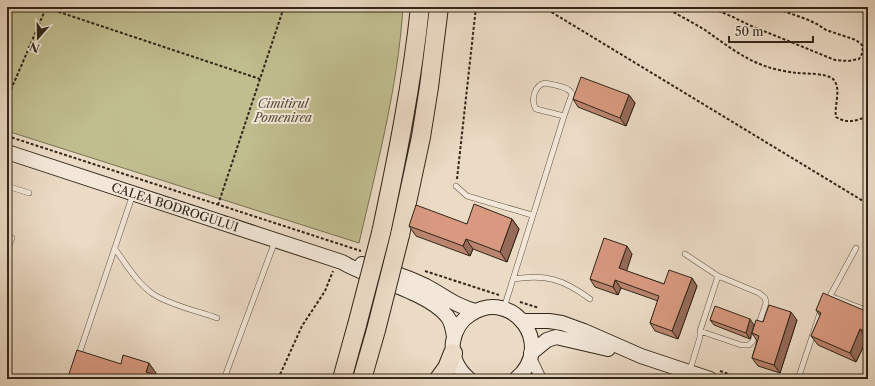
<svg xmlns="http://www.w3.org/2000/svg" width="875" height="386" font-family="'Libre Caslon Text',serif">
<rect width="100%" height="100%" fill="#ebdac4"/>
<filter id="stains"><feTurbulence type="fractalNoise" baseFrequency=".005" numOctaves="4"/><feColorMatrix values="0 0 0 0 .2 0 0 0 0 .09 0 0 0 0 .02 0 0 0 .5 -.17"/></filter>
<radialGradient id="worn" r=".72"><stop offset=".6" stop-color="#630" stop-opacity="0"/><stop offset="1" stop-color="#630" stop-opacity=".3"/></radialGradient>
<path fill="#c0bd8f" stroke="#787254" d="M7,7H403C398,87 377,165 359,243L7,131Z"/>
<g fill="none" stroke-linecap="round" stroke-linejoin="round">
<g stroke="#605344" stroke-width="6">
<path id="lane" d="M545,83C553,85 569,86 572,94L564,116L536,109C530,100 535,85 545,83Z
M7,186L29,193
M456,186L467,196L532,215
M115,249C126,264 137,283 153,294C170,305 197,311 217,318
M7,251L12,238
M685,254L718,276L759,293L765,298L766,303L753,341L749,345H741L700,331
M513,279C546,274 563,279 590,299
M830,296L868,311
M826,299L830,296L856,248
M504,308L564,116
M78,357L133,194
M690,370L700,337V331L718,276
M224,379L275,241
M798,379L821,310"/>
</g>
<g stroke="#605344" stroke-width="12">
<path id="street" d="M531,358L541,379"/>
</g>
<g stroke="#312619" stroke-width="16">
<path id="secondary" d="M7,152L342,262C370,279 428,292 447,316C452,322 453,330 454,337
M362,264C384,269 406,276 426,286C443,295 457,307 476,311
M522,321H549L562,323L584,331L641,356L710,379
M531,353L547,340L556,337L608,349
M469,379C458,370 451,356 453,342C455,330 461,320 471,314C513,287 556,346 516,379"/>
</g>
<g stroke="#312619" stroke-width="20">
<path id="highway" d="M381,233C397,158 412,83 420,7
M400,235L421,137L429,87L439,7
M342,379L357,325
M362,379L376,330
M439,379L447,368L453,353"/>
</g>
<path stroke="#312619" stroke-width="2" stroke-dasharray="3 2" stroke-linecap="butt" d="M44,7L260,79
M543,7L868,204
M665,7C678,15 692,22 705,30C725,44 745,60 768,67C777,70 788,72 797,73C807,74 826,73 833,79C842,88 834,105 836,117C847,124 856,121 868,116
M709,7L733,17L749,25L835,60L848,61L859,59L863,52L862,45L856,40L826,30L817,24L806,19L772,7
M846,7L868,13
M7,99L46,8
M7,136L361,251
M457,179L476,7
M218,205L284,7
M425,271L499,295
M520,302L539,308
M720,371L742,379
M278,379L302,326L325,291L333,271"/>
<use href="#lane" stroke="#f2e7d9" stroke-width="5"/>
<use href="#street" stroke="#f2e7d9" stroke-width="10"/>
<use href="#secondary" stroke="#f2e7d9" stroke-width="14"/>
<use href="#highway" stroke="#ebdac4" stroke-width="18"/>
<g stroke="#312619" stroke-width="20" stroke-linecap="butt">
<path id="highway-bridge" d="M357,325L381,233
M376,330L400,235"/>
</g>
<use href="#highway-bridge" stroke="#ebdac4" stroke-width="18"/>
</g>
<path fill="#ba846e" stroke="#312619" d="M629,95L635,103L626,126L578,107L573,99Z
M512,219L519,229L507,262L473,249L470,256L416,236L409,226L467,224Z
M632,254L626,271L664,284L692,278L697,286L678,339L655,331L650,323L658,301L621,288L618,295L595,287L590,279Z
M816,310L868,312V339H867L856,362L818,345L811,336L820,316Z
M750,319V339L714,325L710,320Z
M797,320L780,373L758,366L752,358L757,341L752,333L763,322Z
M121,364L156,373L155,375L169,379H73L69,374Z"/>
<path fill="#976b5a" stroke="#312619" d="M629,95L635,103L626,126L620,118Z
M512,219L519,229L507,262L500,252Z
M466,239L473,249L470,256L463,246Z
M627,246L632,254L625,276L619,268Z
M692,278L697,286L678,339L672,331Z
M615,280L621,288L618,295L613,287Z
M791,312L797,320L780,373L774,365Z
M750,319L754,325L750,339L746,333Z
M860,329L867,339L856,362L850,353Z
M149,363L156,373L154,379L146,372Z"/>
<path fill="#d89980" stroke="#312619" d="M581,77L629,95L620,118L573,99Z
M474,204L512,219L500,252L466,239L463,246L409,226L416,205L467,224Z
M604,238L627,246L619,268L664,284L669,270L692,278L672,331L650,323L659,296L615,280L613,287L590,279Z
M823,293L868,312V333L860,329L850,353L811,336L821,313L816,310Z
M769,305L791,312L774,365L752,358L759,336L752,333L756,320L763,322Z
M715,306L750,319L746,333L710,320Z
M77,350L121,364L123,355L149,363L146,372L169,379H84L69,374Z"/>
<g text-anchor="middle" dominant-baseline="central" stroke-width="4" stroke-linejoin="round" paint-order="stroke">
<g font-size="12" font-style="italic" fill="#554c36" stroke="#f2e7d9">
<text x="283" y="103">Cimitirul<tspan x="283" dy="14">Pomenirea</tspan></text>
</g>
<g font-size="12" fill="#312619" stroke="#f2e7d9">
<text transform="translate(175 207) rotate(18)">CALEA BODROGULUI</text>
</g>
</g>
<rect width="875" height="386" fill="none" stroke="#ebdac4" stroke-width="24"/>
<rect x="8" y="8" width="859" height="370" fill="none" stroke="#312619" stroke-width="2"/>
<rect x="12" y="12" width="851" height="362" fill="none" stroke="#312619"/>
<g transform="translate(38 38) rotate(200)" stroke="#f2e7d9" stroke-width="3" paint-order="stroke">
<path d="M0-3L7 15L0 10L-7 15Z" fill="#312619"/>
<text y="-6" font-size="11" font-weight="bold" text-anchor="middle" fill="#312619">N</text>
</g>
<path d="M729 36v6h84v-6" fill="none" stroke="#312619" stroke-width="2"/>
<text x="735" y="36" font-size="12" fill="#312619" stroke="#f2e7d9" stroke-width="3" paint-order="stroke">50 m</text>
<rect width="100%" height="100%" filter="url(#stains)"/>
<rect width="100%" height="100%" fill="url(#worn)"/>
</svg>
